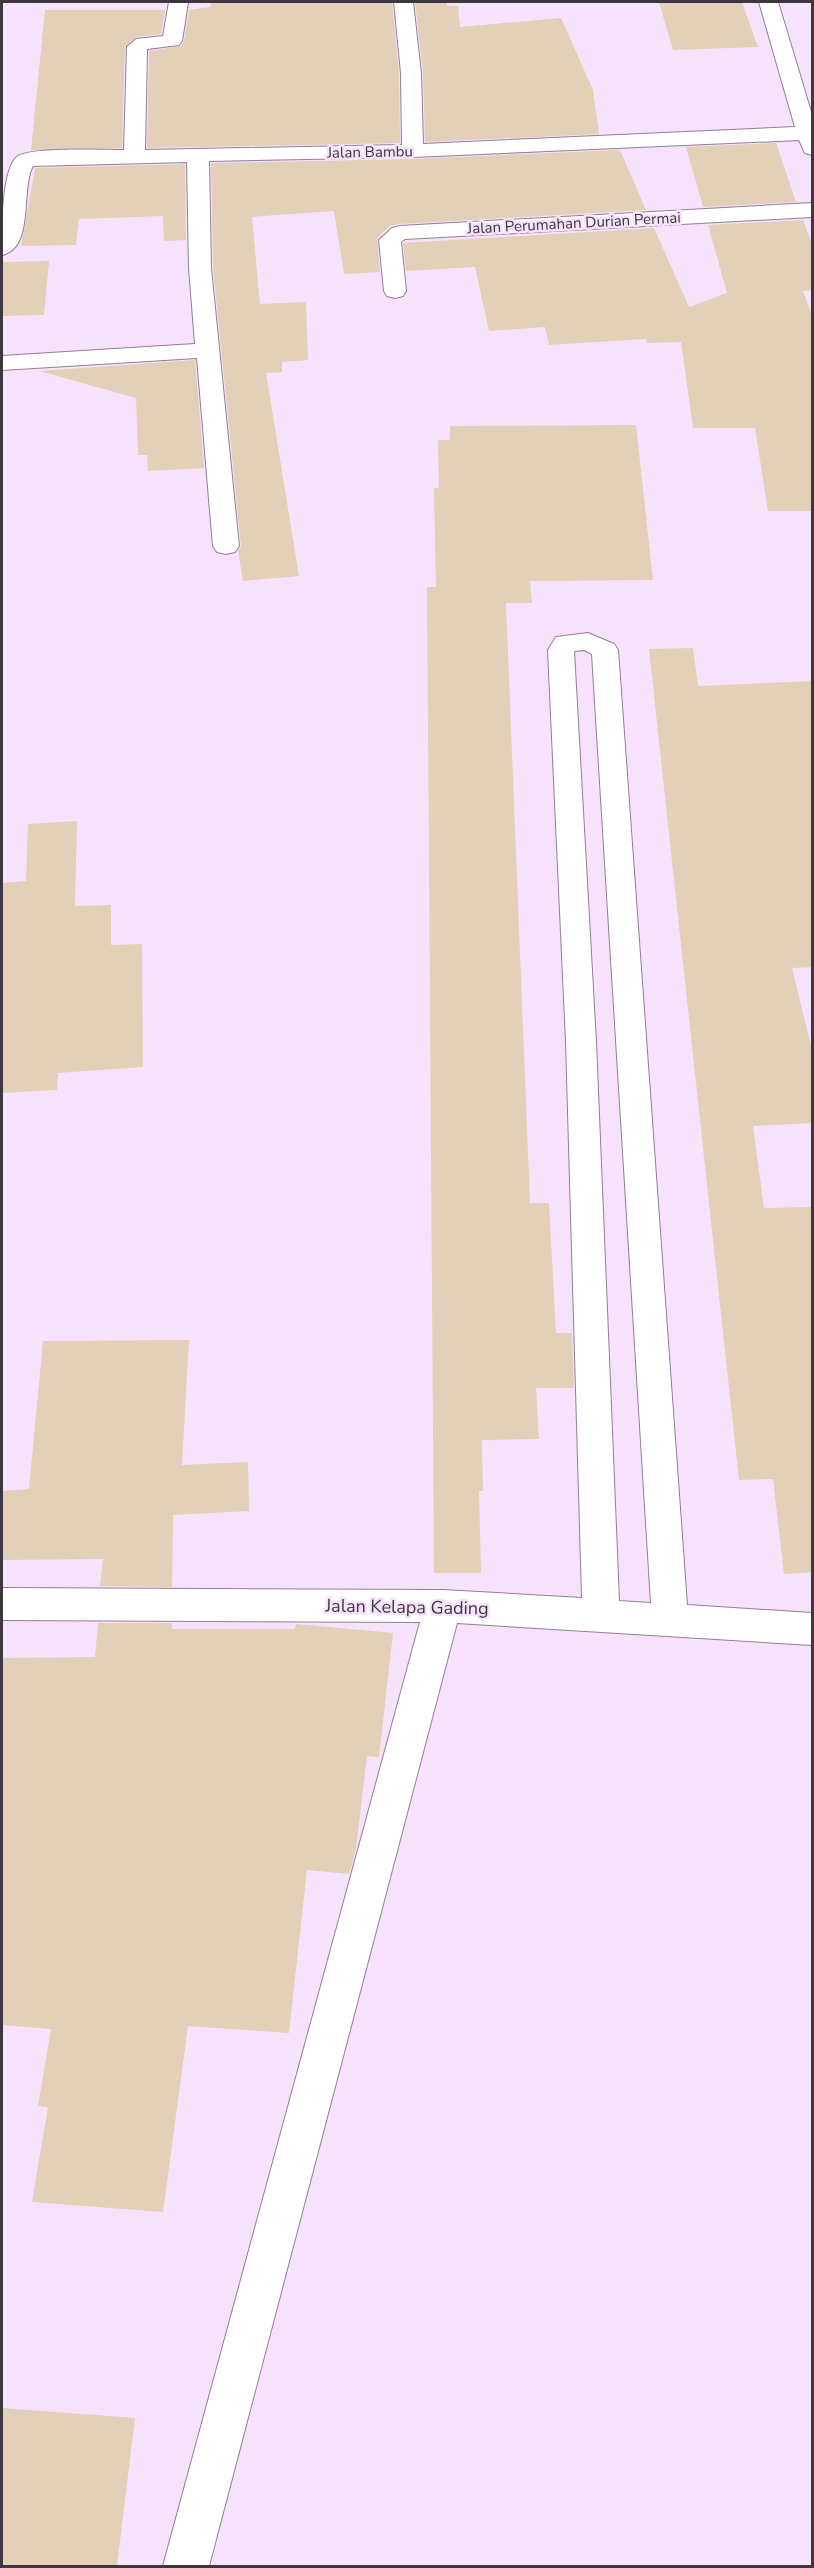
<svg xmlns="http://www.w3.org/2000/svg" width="814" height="2568" font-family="'Nunito Sans',sans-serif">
<rect width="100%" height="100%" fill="#f6e3fb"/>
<path fill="#e2d0b8" d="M210,2H392L399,73L400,143L147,148L149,51L181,46L184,41L189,10L211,7Z
M415,2H447V6H458L460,27L561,18L593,90L599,134L425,142L423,73Z
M659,2H742L758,47L673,50Z
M45,10H165L161,34L136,37L125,47L122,148L31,150Z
M776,143L796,202L703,207L686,147Z
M620,150L646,210L399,224L390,226L377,238L380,272L344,274L334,211L252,217L260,304L306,302L308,360L282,362V372L266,373L299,576L243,581L238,551L241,546L213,268L211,163L413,159Z
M185,164L186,240L164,241L163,216L79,219L76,245L21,246L35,168Z
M803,220L813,247V290L803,291L813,318V511H768L755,428H693L681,342L647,343L646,339L549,345L545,327L489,331L475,267L406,271L403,243L654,228L689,307L727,293L708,225Z
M49,261L44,315L2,316V262Z
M195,360L204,468L148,471L147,455H138L136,398L39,371Z
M636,425L653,580L530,581L532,603H506L530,1203H549L556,1333H572L574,1388H536L539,1439L482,1440L483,1491H479L481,1573H434L427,587H436L434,488H439L438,440H450V426Z
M693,648L698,686L813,681V967L792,968L813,1054V1123L753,1126L764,1208L813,1207V1572L784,1574L773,1479L739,1480L649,649Z
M77,821L75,906L111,905V945L142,944L143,1067L58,1073L57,1090L2,1093V883L26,881L28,824Z
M189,1340L182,1465L248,1462L249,1511L173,1515L172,1587L100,1586L103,1559L2,1560V1491L29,1489L43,1341Z
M98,1623H172V1629H295L296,1624L393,1633L379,1757L367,1756L356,1849L349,1874L307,1870L289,2033L188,2026L163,2212L32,2202L48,2107L38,2106L51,2029L2,2025V1658L95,1657Z
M2,2408L135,2418L117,2566H2Z"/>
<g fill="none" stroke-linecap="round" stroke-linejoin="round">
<g stroke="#917f95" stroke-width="2">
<path id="minor" d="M169,2H188L182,41L179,45L147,49L145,150L402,145L401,73L394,2H413L421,73L423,144L795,127L759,2H778L812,115V155L805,153L799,140L413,157L209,161L211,268L239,546L235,552L226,554L217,552L213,546L197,358L2,370V356L195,344L189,268L187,162L33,166C20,189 35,248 2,255C2,235 1,167 18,156C33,147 102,150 124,150L127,47L136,39L163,36Z
M812,203V217L405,239L401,242L406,291L403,296L395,298L387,296L384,291L379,240L392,228L400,226Z
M588,633L614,644L618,650L687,1605L812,1613V1645L457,1623L209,2566H163L420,1622L2,1620V1588L443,1590L582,1598L566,1042L548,650L556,637ZM584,650L592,654L651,1603L619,1601L596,1042L574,651Z"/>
</g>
<use href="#minor" fill="#fff" fill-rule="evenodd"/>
</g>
<g text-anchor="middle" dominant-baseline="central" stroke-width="5" stroke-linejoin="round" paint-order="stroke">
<g font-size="15" fill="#3f3740" stroke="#f6e3fb">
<text transform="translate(370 152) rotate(-1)">Jalan Bambu</text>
<text transform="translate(574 223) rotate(-3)">Jalan Perumahan Durian Permai</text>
</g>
<g font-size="18" fill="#3f3740" stroke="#f6e3fb">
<text transform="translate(407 1607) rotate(1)">Jalan Kelapa Gading</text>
</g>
</g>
<rect width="814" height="2568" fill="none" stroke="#3f3740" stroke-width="6"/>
</svg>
